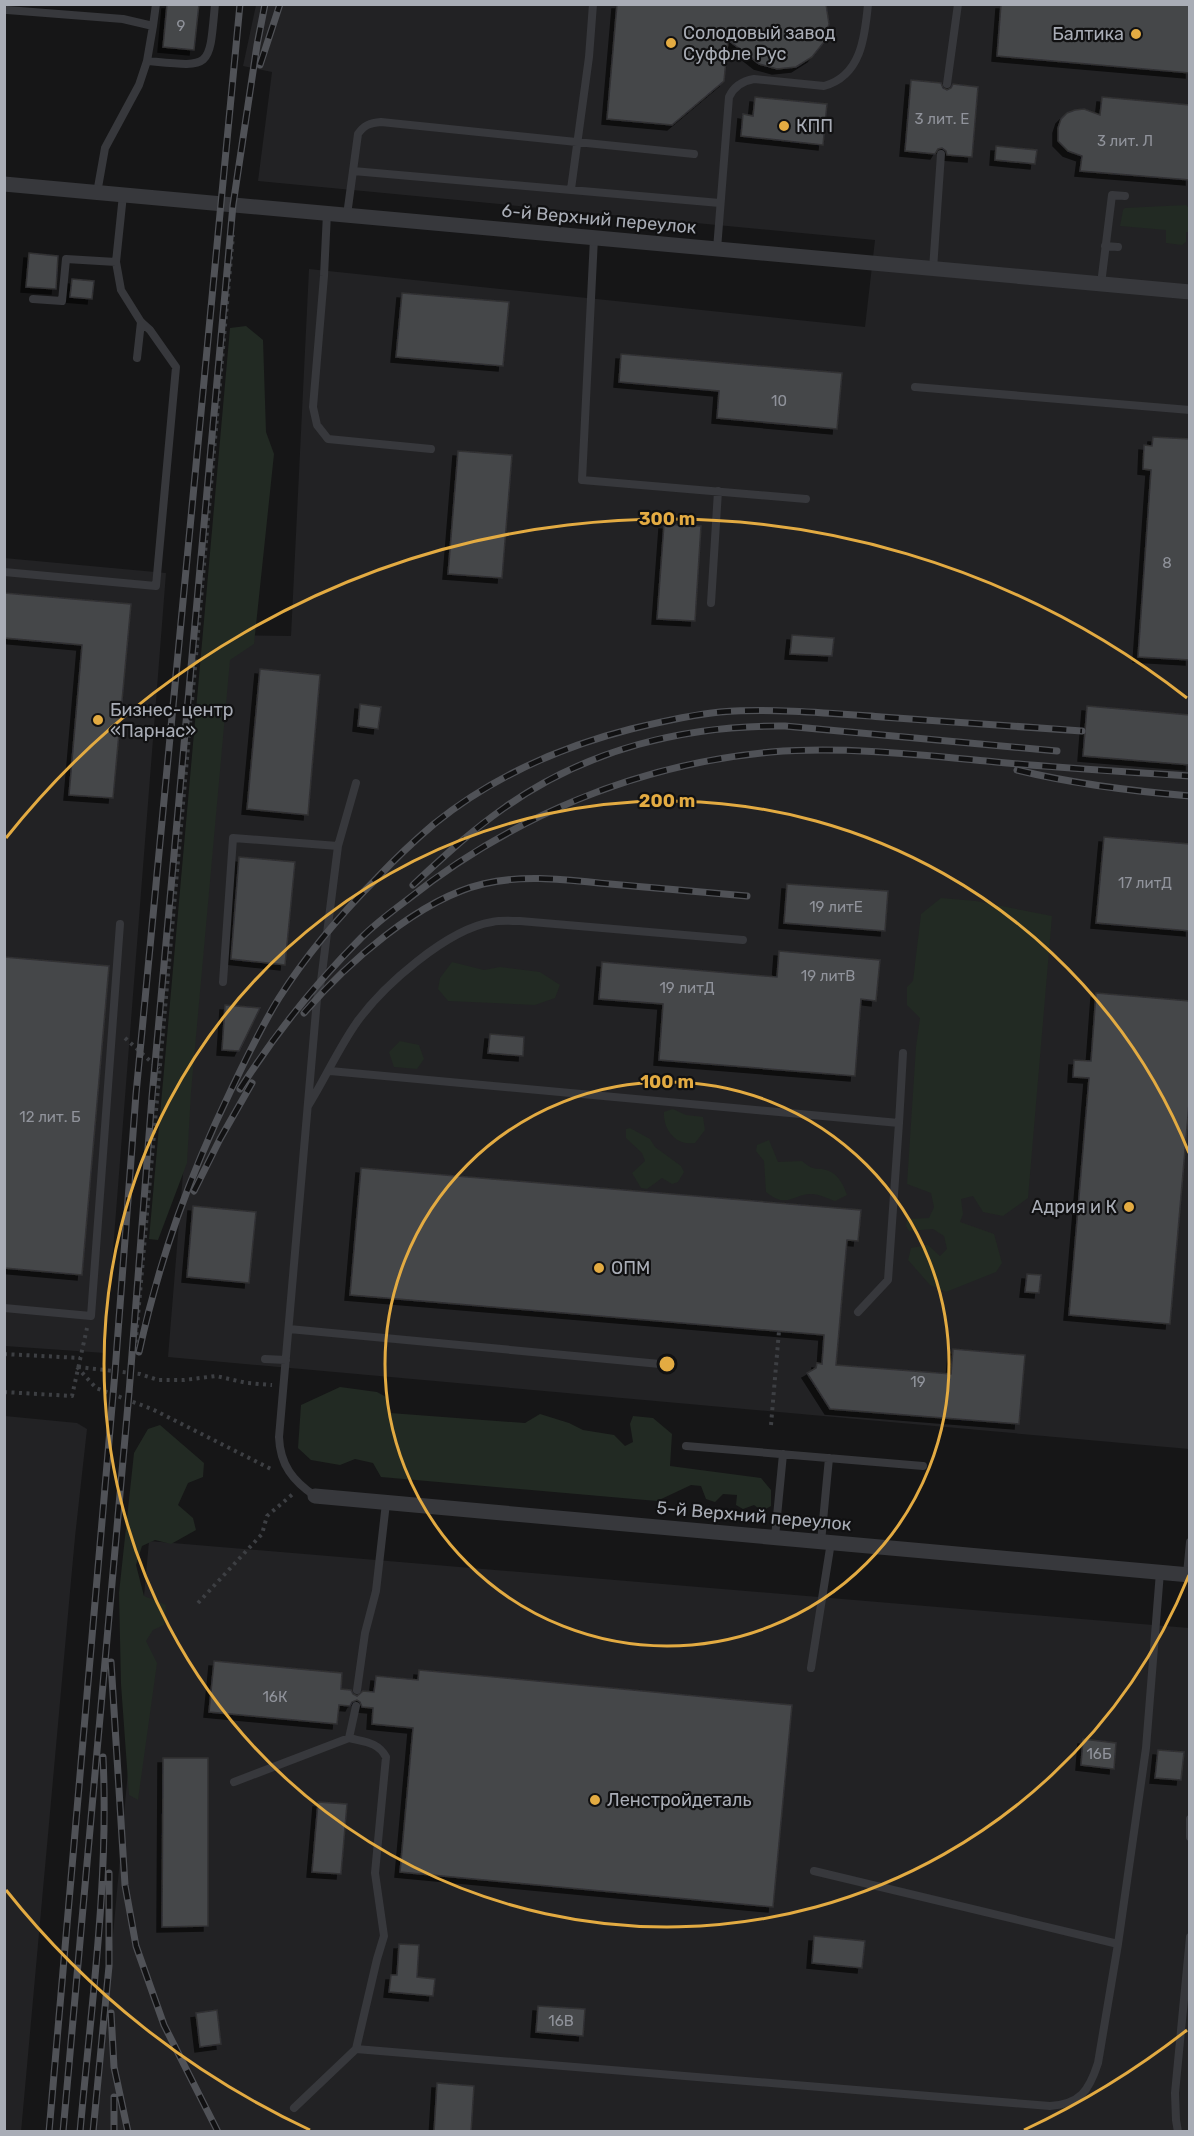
<svg xmlns="http://www.w3.org/2000/svg" width="1194" height="2136" font-family="Rubik,sans-serif">
<defs>
<filter id="shadow"><feDropShadow dx="-5" dy="5" stdDeviation="0" flood-color="#0009"/></filter>
</defs>
<rect width="100%" height="100%" fill="#161617"/>
<path fill="#222224" d="M256,5H1189V1449L168,1357L227,635L291,636L309,269L865,327L875,240L258,181L272,72L243,66Z
M4,558L166,573L105,1353L5,1346Z
M5,1416L77,1423L87,1429L75,1537L21,2132L4,2131Z
M149,1541L1189,1628V2131L95,2132Z"/>
<path fill="#222a23" d="M1186,205L1189,208V232H1186V242L1182,245L1166,243V230L1120,226L1123,210L1125,208Z
M246,326L263,340L266,432L274,454L254,644L230,660L191,1092L187,1163L158,1240L149,1239L230,328Z
M941,898L976,901L1052,916L1028,1198L1003,1216L983,1212L973,1196L961,1199L963,1214L960,1222L994,1234L1002,1263L996,1272L946,1292L930,1285L908,1260L911,1248L928,1245L940,1256L947,1249L944,1236L933,1229L909,1231L906,1226L907,1219L929,1218L934,1207L931,1193L907,1184L916,1047L920,1018L907,1005V987L913,981L921,914Z
M452,962L484,970L500,967L540,972L560,985L555,998L535,1005L448,1001L438,989L440,978Z
M400,1041L419,1045L424,1059L417,1069L394,1067L389,1052Z
M673,1109L686,1115L703,1117L705,1130L695,1143C676,1146 663,1130 664,1112Z
M630,1128L650,1139L655,1147L681,1166L684,1172L678,1182L672,1184L662,1178L647,1189L641,1188L632,1173L645,1161L642,1153L626,1138V1129Z
M769,1140L778,1162L802,1161C816,1173 817,1166 829,1171C839,1175 844,1186 847,1195L835,1201C829,1199 819,1194 812,1194C794,1193 788,1210 766,1192L764,1161L756,1151L757,1145Z
M340,1387L377,1392L388,1398L390,1413L525,1423L540,1414L569,1423L583,1430L614,1435L625,1446L633,1442L630,1424L633,1416L653,1418L672,1434L670,1466L761,1478L771,1490V1506L762,1511L754,1505L743,1509L736,1505L737,1495L723,1494L715,1502L706,1499L701,1486L691,1485L657,1501L381,1477L373,1463L355,1459L340,1465L311,1460L298,1448L301,1405Z
M160,1425L204,1463L203,1477L188,1483L178,1505L193,1518L196,1530L171,1544L155,1540L142,1546L136,1565L144,1596L166,1605L164,1625L153,1630L146,1641L157,1663L138,1800L129,1795L121,1684L119,1593L134,1453L148,1429Z"/>
<path fill="#45464a" stroke="#303033" stroke-width="1.5" filter="url(#shadow)" d="M167,4H199L194,50L163,47Z
M617,4H826L829,24L824,42L812,57L796,67L777,69L759,64L728,40L724,81L672,125L607,119Z
M1001,4H1190V73L997,56Z
M911,80L941,83L943,88L947,90L951,88L953,84L978,87L972,157L947,155L946,151L942,148L938,149L935,154L905,151Z
M755,97L827,104L823,145L741,136L743,114L753,116Z
M1102,97L1190,105V180L1080,171L1082,156L1068,151L1058,141V128L1061,119L1067,113L1075,110L1084,109L1100,115Z
M996,146L1037,150L1035,164L995,160Z
M29,253L58,256L56,289L26,287Z
M72,279L94,281L92,299L70,297Z
M402,293L509,302L503,366L396,357Z
M621,354L842,373L837,429L717,418L719,391L619,382Z
M1153,437L1190,439V660L1138,657L1151,470L1143,469L1144,445L1152,446Z
M458,451L512,455L502,578L448,574Z
M664,524L701,526L695,621L657,619Z
M4,593L131,604L113,798L69,795L82,645L4,638Z
M792,635L834,638L832,656L790,654Z
M260,669L320,675L308,815L247,809Z
M360,704L381,707L378,729L358,726Z
M1087,706L1190,715V765L1083,756Z
M1104,837L1190,844V931L1096,923Z
M239,857L295,862L285,965L231,959Z
M787,884L888,891L885,931L784,923Z
M779,951L880,960L876,1001L861,999L855,1076L659,1060L663,1004L599,999L602,962L777,977Z
M4,957L109,966L82,1275L4,1268Z
M1096,993L1190,1001V1092L1170,1324L1069,1315L1089,1078L1073,1077L1074,1060L1091,1061Z
M225,1005L260,1008L239,1051L222,1050Z
M490,1034L524,1037L523,1056L488,1053Z
M361,1168L861,1210L858,1241L847,1240L836,1365L951,1374L953,1349L1025,1355L1019,1424L830,1409L807,1373L816,1368L817,1363L822,1364L824,1335L350,1295Z
M193,1206L256,1212L249,1283L187,1277Z
M1027,1274L1041,1275L1039,1293L1025,1292Z
M214,1661L342,1673L341,1689L351,1690L353,1694L357,1696L363,1691L374,1692L376,1676L418,1680L419,1670L792,1705L773,1907L400,1872L413,1728L372,1724L373,1708L362,1707L360,1702L357,1700L352,1702L350,1706L339,1705L337,1724L209,1712Z
M1083,1739L1116,1743L1114,1769L1081,1765Z
M1158,1750L1184,1752L1181,1780L1155,1778Z
M163,1758H208V1926L162,1927Z
M318,1802L347,1804L341,1874L312,1872Z
M814,1936L865,1941L862,1968L812,1963Z
M399,1944L419,1945L417,1977L435,1979L433,1996L389,1992L391,1975H397Z
M538,2006L585,2009L583,2036L536,2032Z
M217,2010L221,2044L200,2047L196,2013Z
M437,2083L474,2086L471,2132H434Z"/>
<g fill="none" stroke-linecap="round" stroke-linejoin="round">
<path stroke="#3d3f43" stroke-width="4" stroke-dasharray="3 4.5" stroke-linecap="butt" d="M125,1038L159,1069
M135,1350L233,235
M4,1354L80,1358
M77,1367L96,1388L152,1409L273,1470
M78,1367L140,1374L158,1380H184L216,1376L247,1383L272,1385
M4,1392L72,1396L87,1328
M771,1425L779,1331
M198,1603L262,1534L267,1516L294,1493"/>
<path stroke="#37383c" stroke-width="8" d="M7,10L123,19L153,26L147,61
M153,26L156,4
M947,84L958,4
M353,171L720,203
M571,189L589,57L593,4
M97,193L105,148L139,85L147,61C212,67 209,70 215,4
M327,213L324,276L313,407L317,425L328,439L431,449
M347,215L358,134C364,125 370,123 381,122L694,154
M594,238L582,480L806,499
M1105,246L1118,247
M717,249L729,97C734,86 742,81 754,79L824,86C861,76 865,37 868,4
M933,269L941,154
M1101,284L1112,195L1125,196
M33,299L62,301L66,259L116,262
M137,358L141,322
M915,387L1190,410
M4,572L156,586L176,367L150,330L141,322L121,290L116,262L123,195
M711,603L718,491
M223,982L233,838L338,846
M330,1071L899,1123L903,1053
M308,1106C325,1079 338,1049 357,1022C383,986 447,929 492,922C501,920 511,921 520,921L743,940
M4,1308L91,1316L120,924
M858,1312L888,1280L899,1123
M289,1329L660,1364
M265,1359L286,1360
M686,1446L923,1466
M315,1496C293,1481 280,1465 279,1437L317,999L321,981L338,846L356,783
M775,1537L783,1454
M821,1542L829,1458
M1187,1574L1190,1542
M811,1668L831,1542
M357,1690L365,1633L376,1591L386,1503
M234,1782L349,1738
M1190,1819V1837
M814,1871L1118,1944
M356,2049L1050,2106C1080,2104 1089,2091 1098,2063L1118,1944L1146,1748L1160,1572
M294,2108L356,2049L377,1959L384,1936L375,1873L386,1757C378,1742 365,1742 349,1738L356,1706
M1178,2132L1176,2120L1175,2093L1190,1937"/>
<path stroke="#37383c" stroke-width="15" d="M4,184L1190,292
M315,1496L1190,1575"/>
<g stroke="#505257" stroke-width="7">
<path id="rail" d="M260,65L280,4
M1017,770C1074,784 1131,791 1190,796
M413,885C442,858 471,831 504,808C587,749 685,725 785,726L1057,751
M304,1013C346,964 419,899 483,884C525,874 568,880 610,884C656,888 701,892 747,896
M240,1089C275,1034 315,984 361,938C375,924 391,912 407,900C511,817 638,764 771,752C845,746 922,755 996,762C1061,768 1125,772 1190,776
M194,1191L220,1139L252,1083
M139,1352C160,1257 189,1177 231,1090C246,1059 261,1027 279,998C307,954 341,914 377,878C395,859 414,841 434,824C491,778 560,747 631,729C660,722 690,715 720,712C773,708 828,713 882,717C948,722 1015,726 1082,731
M111,1662L125,1885L136,1946L164,2025L218,2132
M111,2013L114,2067L128,2132
M114,2097V2132
M49,2132L115,1372L136,1094L240,4
M63,2132L129,1393L152,1097L233,205L257,45L265,4
M80,2132C91,2007 109,1882 103,1757
M93,2132L109,1966V1873"/>
</g>
<use href="#rail" stroke="#111112" stroke-width="4.5" stroke-dasharray="14" stroke-linecap="butt"/>
</g>
<g fill="none" stroke="#e3ab42" stroke-width="3">
<circle cx="667" cy="1364" r="282"/>
<path d="M1189 1575A563 563 0 1 1 1189 1153"/>
<path d="M1187 2030A845 845 0 0 1 1024 2130M310 2130A845 845 0 0 1 6 1890M6 838A845 845 0 0 1 1187 698"/>
</g>
<g fill="#e3ab42" stroke="#111112" stroke-width="2">
<circle cx="1136" cy="34" r="6"/>
<circle cx="671" cy="43" r="6"/>
<circle cx="784" cy="126" r="6"/>
<circle cx="98" cy="720" r="6"/>
<circle cx="1129" cy="1207" r="6"/>
<circle cx="599" cy="1268" r="6"/>
<circle cx="595" cy="1800" r="6"/>
</g>
<g text-anchor="middle" dominant-baseline="central" stroke-width="4.5" stroke-linejoin="round" paint-order="stroke">
<g font-size="15" fill="#90939b">
<text x="181" y="26">9</text>
<text x="942" y="119">3 лит. Е</text>
<text x="1125" y="141">3 лит. Л</text>
<text x="779" y="401">10</text>
<text x="1167" y="563">8</text>
<text x="1145" y="883">17 литД</text>
<text x="836" y="907">19 литЕ</text>
<text x="828" y="976">19 литВ</text>
<text x="687" y="988">19 литД</text>
<text x="50" y="1117">12 лит. Б</text>
<text x="918" y="1382">19</text>
<text x="275" y="1697">16К</text>
<text x="1099" y="1754">16Б</text>
<text x="561" y="2021">16В</text>
</g>
<g font-size="18" fill="#a9adb6" stroke="#111112" text-anchor="start">
<text x="683" y="33">Солодовый завод<tspan x="683" dy="21">Суффле Рус</tspan></text>
<text x="1124" y="34" text-anchor="end">Балтика</text>
<text x="796" y="126">КПП</text>
<text x="110" y="710">Бизнес-центр<tspan x="110" dy="21">«Парнас»</tspan></text>
<text x="1117" y="1207" text-anchor="end">Адрия и К</text>
<text x="611" y="1268">ОПМ</text>
<text x="607" y="1800">Ленстройдеталь</text>
</g>
<g font-size="18" fill="#a9adb6" stroke="#111112">
<text transform="translate(599 219) rotate(5)">6-й Верхний переулок</text>
<text transform="translate(754 1516) rotate(5)">5-й Верхний переулок</text>
</g>
</g>
<circle cx="667" cy="1364" r="9" fill="#e3ab42" stroke="#111112" stroke-width="3"/>
<g font-size="18" text-anchor="middle" font-weight="bold" fill="#e3ab42" stroke="#111112" stroke-width="4.5" stroke-linejoin="round" paint-order="stroke">
<text x="667" y="525">300 m</text>
<text x="667" y="807">200 m</text>
<text x="667" y="1088">100 m</text>
</g>
<rect width="1194" height="2136" fill="none" stroke="#a9adb6" stroke-width="12"/>
</svg>
